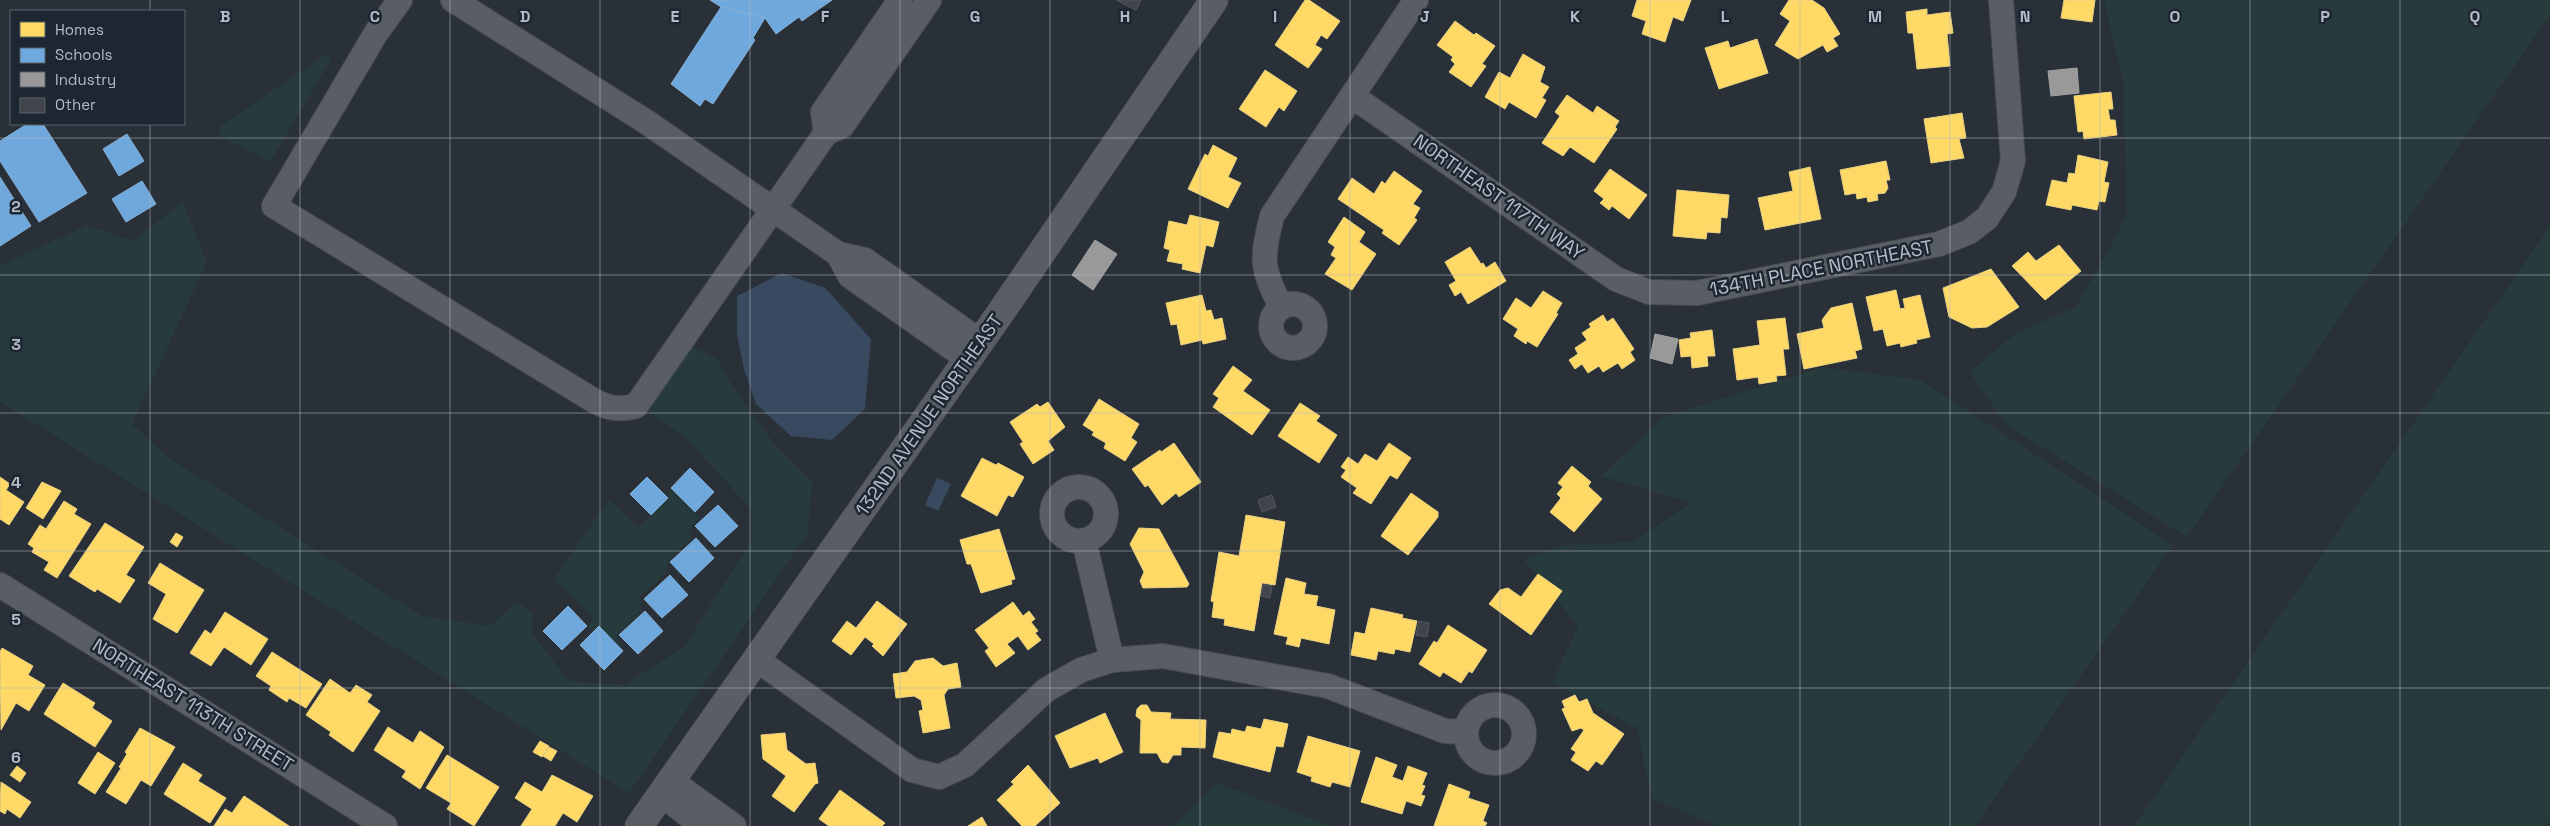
<svg xmlns="http://www.w3.org/2000/svg" width="2550" height="826" font-family="'Space Grotesk',sans-serif">
<rect width="100%" height="100%" fill="#2a3037"/>
<path fill="#273a3c" d="M2104,0H2550V15L2187,537L2006,425L1970,372L2017,332L2076,307L2127,216L2123,81Z
M325,55L332,58L270,162L219,136L220,126Z
M183,202L207,262L132,424L169,458L422,616L490,626L517,602L533,613L531,632L569,681L624,685L684,647L752,540L751,509L685,437L645,409L693,347L718,359L733,387L775,445L812,482L808,533L629,793L0,402V266L87,225L132,241Z
M2550,226V820L2546,826H2134Z
M1823,367L1921,380L2173,545L1975,826H1718L1652,799L1637,728L1552,683L1578,626L1524,560L1558,546L1631,542L1692,503L1601,476L1664,417Z
M670,487L700,518L688,531L693,536L668,561L666,573L640,596L643,610L617,635L623,650L598,625L592,631L588,626L593,618L554,579L609,499L638,528L669,496Z
M1218,783L1330,826H1172Z"/>
<path fill="#394a60" d="M782,273L825,288L871,339L865,409L832,440L791,436L756,404L744,369L737,335V296Z
M937,478L951,484L938,511L925,505Z"/>
<path fill="#ffd966" stroke="#e8d083" d="M1305,0H1309L1340,21L1327,39L1321,35L1315,45L1322,49L1308,68L1275,45Z
M1637,0H1691L1683,21L1673,17L1665,42L1642,34L1646,21L1632,16Z
M1789,0H1812L1824,8L1840,34L1833,38L1838,46L1827,52L1823,45L1798,59L1775,45L1790,21L1780,14Z
M2064,0H2095L2092,22L2061,18Z
M1927,9V15L1950,12L1953,33L1947,34L1950,66L1917,69L1913,33H1908L1906,12Z
M1455,21L1474,35L1476,33L1495,46L1482,64L1486,66L1471,87L1449,72L1455,64L1451,60L1453,57L1437,45Z
M1757,39L1768,73L1719,89L1705,48L1728,41L1730,48Z
M1523,54L1545,67L1540,82L1549,87L1542,98L1546,100L1536,118L1509,102L1505,109L1485,97L1499,72L1510,78Z
M1265,70L1297,91L1284,111L1279,107L1266,127L1239,109Z
M2111,92L2113,109H2108L2110,120H2115L2117,135L2084,139L2083,131L2078,132L2074,96Z
M1567,95L1593,113L1597,106L1619,121L1615,127L1617,129L1594,163L1570,147L1563,156L1542,143L1560,116L1555,112Z
M1962,113L1966,138L1959,139L1964,158L1931,163L1924,119Z
M1213,145L1237,158L1228,177L1241,183L1228,208L1188,189L1205,154L1208,156Z
M2078,155L2108,162L2104,182L2109,183L2105,202L2099,201L2097,210L2072,205L2071,210L2046,205L2052,180L2067,183L2069,173L2075,174Z
M1886,161L1890,180H1886L1888,188L1885,193L1877,194L1878,200L1868,202L1867,197L1857,199L1856,193L1845,195L1840,170Z
M1810,167L1821,219L1765,230L1758,198L1793,191L1789,172Z
M1610,169L1647,195L1629,219L1612,206L1609,210L1600,203L1604,199L1594,191Z
M1394,171L1422,191L1413,204L1420,208L1414,218L1417,220L1399,245L1382,233L1384,230L1338,199L1352,178L1374,194L1382,181L1385,184Z
M1677,190L1729,195L1727,218L1721,217L1720,233L1707,232L1706,239L1673,236Z
M1190,215L1219,222L1213,247L1206,245L1200,273L1182,269L1183,264L1167,261L1170,250L1164,248L1169,221L1187,225Z
M1344,217L1365,232L1359,242L1376,254L1352,290L1325,274L1336,258L1331,255L1335,247L1328,242Z
M2059,245L2081,271L2045,300L2012,266L2028,252L2036,261Z
M1470,247L1481,264L1483,263L1486,268L1495,262L1506,281L1468,304L1461,292L1455,296L1449,285L1456,281L1445,262Z
M1991,269L2019,307L1987,327L1972,328L1949,317L1943,288Z
M1896,290L1900,309L1905,308L1903,299L1920,295L1930,337L1916,340L1917,343L1901,347L1900,343L1887,346L1883,329L1874,331L1866,297Z
M1543,291L1562,303L1556,313L1558,314L1537,347L1527,341L1526,344L1514,336L1518,329L1503,319L1516,298L1531,308Z
M1202,295L1206,311L1211,310L1214,320L1222,318L1226,339L1203,344L1202,340L1181,345L1177,324L1171,325L1166,303Z
M1852,303L1862,349L1855,351L1857,358L1804,369L1797,334L1824,328L1822,320L1831,308Z
M1603,315L1607,322L1613,318L1634,349L1630,352L1635,360L1622,369L1618,363L1603,372L1599,366L1588,373L1582,364L1575,369L1569,360L1578,354L1575,348L1587,340L1582,333L1591,327L1589,324Z
M1785,318L1789,349H1783L1786,375L1776,376L1777,381L1759,384L1758,377L1737,380L1733,349L1760,345L1757,321Z
M1712,330L1715,356H1707L1708,366L1692,368L1691,356L1681,357L1679,340L1691,338L1690,333Z
M1233,366L1252,380L1243,391L1270,410L1252,435L1213,407L1219,398L1213,394Z
M1099,399L1139,424L1131,438L1137,442L1125,461L1104,448L1106,443L1092,435L1094,432L1083,425Z
M1048,402L1065,427L1048,441L1054,450L1033,464L1020,444L1023,442L1010,422L1037,404L1040,407Z
M1300,403L1320,416L1316,421L1337,435L1319,463L1278,436Z
M1174,443L1201,482L1179,497L1176,493L1162,505L1148,485L1145,487L1132,469L1160,450L1161,452Z
M1389,443L1411,458L1397,479L1390,475L1371,504L1353,493L1357,488L1341,477L1346,470L1341,467L1348,457L1358,464L1365,454L1377,461Z
M982,458L996,465L998,463L1024,477L1013,497L1008,495L997,516L961,496Z
M1572,466L1591,482L1588,486L1602,499L1574,532L1550,512L1561,498L1557,494L1563,487L1558,483Z
M0,477L10,484L6,490L24,502L9,525L0,519Z
M42,482L61,491L43,519L26,508Z
M1411,493L1438,512V517L1408,555L1381,536Z
M64,501L77,509L74,514L91,524L57,578L44,570L49,562L32,552L34,548L28,544L40,525L46,529Z
M1246,515L1285,522L1275,585L1262,583L1254,631L1224,625L1225,619L1212,617L1214,602L1211,601L1219,552L1239,556Z
M105,523L144,547L126,575L135,580L120,603L97,589L95,592L69,576Z
M1139,528L1159,529L1189,584L1187,587L1143,588L1140,581L1144,572L1130,544Z
M999,529L1015,579L1011,580L1012,584L981,593L971,564H967L960,540Z
M176,533L183,537L177,547L170,542Z
M160,563L204,590L177,633L153,619L166,594L148,583Z
M1538,574L1562,591L1531,635L1489,604L1500,590L1508,588L1521,597Z
M1286,578L1306,583L1304,594L1318,596L1316,606L1335,610L1329,644L1301,638L1299,647L1286,644L1288,637L1274,634Z
M877,601L907,624L883,656L872,646L874,644L865,637L851,655L832,641L847,621L856,628Z
M1013,602L1023,616L1029,611L1035,619L1031,622L1038,631L1035,633L1041,640L1028,650L1018,636L1007,644L1015,653L996,667L985,651L989,648L975,630Z
M1371,608L1403,615L1402,618L1417,621L1410,652L1395,649L1394,654L1378,651L1376,660L1351,655L1355,632L1365,634Z
M225,612L268,639L251,665L224,647L211,666L190,653L205,630L211,634Z
M1448,625L1487,650L1472,673L1469,671L1461,683L1443,672L1440,677L1419,664L1434,641L1437,643Z
M2,648L33,666L28,675L45,685L29,711L16,703L1,730L0,652Z
M272,652L322,684L306,708L289,698L287,702L269,690L271,686L256,676Z
M933,658L943,666L957,663L961,687L948,689L944,695L950,728L923,733L919,711L923,710L921,700L914,696L896,698L893,674L907,672L915,661Z
M330,679L350,693L356,685L372,695L367,702L380,711L353,752L329,735L331,732L306,715Z
M63,683L95,703L92,708L112,721L95,747L44,714Z
M1575,695L1579,702L1587,699L1593,713L1624,734L1602,765L1596,761L1588,771L1571,760L1576,752L1571,749L1584,730L1581,728L1572,731L1562,709L1565,708L1562,701Z
M1141,705H1147L1151,712L1171,713L1170,719L1206,720L1205,748L1181,747V755H1173L1168,763L1162,762L1157,753H1140L1141,720L1136,716L1137,709Z
M1105,713L1123,752L1100,763L1098,758L1070,768L1055,736Z
M1264,719L1288,724L1283,747L1276,746L1270,772L1213,757L1219,732L1231,734L1232,729L1245,732L1247,726L1261,729Z
M388,727L413,743L420,731L444,747L420,789L402,777L406,771L374,750Z
M140,728L175,747L151,786L141,780L126,804L106,792L121,768L119,767L127,754L125,752Z
M785,733L787,750L806,764L815,763L818,783L815,784L794,812L772,796L786,776L763,759L761,735Z
M1308,736L1360,751L1350,787L1332,782L1330,787L1311,781L1312,777L1297,772Z
M540,741L549,746L542,757L533,752Z
M549,747L557,751L551,761L543,756Z
M98,752L115,763L95,794L78,783Z
M447,755L499,787L474,826L447,809L451,803L426,788Z
M1376,757L1397,765L1392,777L1403,781L1408,766L1427,773L1422,785L1425,786L1421,795L1425,796L1421,806L1406,801L1402,814L1361,802Z
M183,763L202,775L198,781L226,798L210,823L164,794Z
M1028,765L1060,803L1035,826H1022L997,800L1014,784L1011,782Z
M17,766L26,773L20,782L10,775Z
M552,775L593,796L577,822L563,813L555,826H521L532,809L515,798L525,782L542,792Z
M1,782L31,802L20,818L7,809L5,814L0,811Z
M1449,784L1470,792L1468,798L1489,805L1483,821L1487,823L1485,826H1434Z
M840,790L885,823L882,826H829L819,819Z
M244,796L289,826H214L225,809L232,813Z
M982,817L987,826H968Z"/>
<path fill="#6fa8dc" stroke="#84aed6" d="M710,0H832L802,21L799,17L776,34L765,18L721,7Z
M721,7L765,18L753,38L755,40L713,104L705,99L700,106L671,84Z
M27,124H43L87,193L39,222L0,161V141Z
M127,134L144,161L119,176L103,149Z
M0,177L31,226L0,246Z
M142,181L156,204L126,222L112,199Z
M690,468L714,492L695,512L671,488Z
M647,477L668,498L651,515L630,494Z
M718,505L738,526L715,547L695,526Z
M696,538L714,558L689,582L670,562Z
M670,575L688,595L662,618L644,599Z
M568,606L587,626L562,650L543,631Z
M645,611L663,631L638,654L619,635Z
M599,626L623,651L604,670L580,645Z"/>
<path fill="#999" stroke="#a1a4a7" d="M2077,68L2079,93L2051,96L2048,71Z
M1095,240L1117,254L1093,290L1072,275Z
M1655,334L1678,339L1672,364L1650,358Z"/>
<path fill="#41454b" stroke="#52575f" d="M1116,0H1141L1136,10Z
M1272,495L1276,507L1262,512L1258,500Z
M1263,584L1272,586L1270,598L1261,596Z
M1419,621L1429,623L1427,637L1416,635Z"/>
<g fill="none" stroke-linecap="round" stroke-linejoin="round">
<g stroke="#484c51" stroke-width="26">
<path id="minor" d="M400,0L376,33L274,206L593,400C609,409 619,410 636,406L826,133L842,126L929,0
M453,0L645,121L838,254
M1352,96L1616,279L1649,292L1697,293L1939,244L1969,232L1987,218L2004,192L2013,161L2001,0
M826,133L823,112L900,0
M1271 326a22 22 0 1 1 44 0a22 22 0 1 1-44 0Z
M1281,306C1260,268 1262,257 1272,216L1416,0
M968,359L850,276L838,254L865,260L981,342
M1052 514a27 27 0 1 1 54 0a27 27 0 1 1-54 0Z
M1084,541L1112,660L1163,656L1328,686L1445,731L1465,732
M0,585L385,826
M756,659L912,770L939,777L965,765L1046,690L1081,670L1112,660
M1466 734a29 29 0 1 1 58 0a29 29 0 1 1-58 0Z
M670,780L734,826
M661,794L702,826"/>
</g>
<g stroke="#484c51" stroke-width="29">
<path id="tertiary" d="M639,826L999,315L1214,0"/>
</g>
<use href="#minor" stroke="#595e65" stroke-width="24"/>
<use href="#tertiary" stroke="#595e65" stroke-width="28"/>
</g>
<path fill="none" stroke="#b4bcc7" stroke-width="1" stroke-opacity="0.55" d="M150,0V11M300,0V826M450,0V826M600,0V826M750,0V826M900,0V826M1050,0V826M1200,0V826M1350,0V826M1500,0V826M1650,0V826M1800,0V826M1950,0V826M2100,0V826M2250,0V826M2400,0V826M150,124V826M0,138H2550M0,275H2550M0,413H2550M0,551H2550M0,688H2550"/>
<g text-anchor="middle" dominant-baseline="central" stroke-width="5" stroke-linejoin="round" paint-order="stroke">
<g font-size="19" fill="#b4bcc7" stroke="#1d2631">
<text transform="translate(1499 197) rotate(35)">NORTHEAST 117TH WAY</text>
<text transform="translate(1821 268) rotate(-11)">134TH PLACE NORTHEAST</text>
<text transform="translate(929 415) rotate(-55)">132ND AVENUE NORTHEAST</text>
<text transform="translate(193 705) rotate(32)">NORTHEAST 113TH STREET</text>
</g>
</g>
<g font-size="16" text-anchor="middle" font-weight="bold" fill="#b4bcc7" stroke="#1d2631" stroke-width="5" stroke-linejoin="round" paint-order="stroke">
<text x="225" y="22">B</text>
<text x="375" y="22">C</text>
<text x="525" y="22">D</text>
<text x="675" y="22">E</text>
<text x="825" y="22">F</text>
<text x="975" y="22">G</text>
<text x="1125" y="22">H</text>
<text x="1275" y="22">I</text>
<text x="1425" y="22">J</text>
<text x="1575" y="22">K</text>
<text x="1725" y="22">L</text>
<text x="1875" y="22">M</text>
<text x="2025" y="22">N</text>
<text x="2175" y="22">O</text>
<text x="2325" y="22">P</text>
<text x="2475" y="22">Q</text>
<text x="16" y="212">2</text>
<text x="16" y="350">3</text>
<text x="16" y="488">4</text>
<text x="16" y="625">5</text>
<text x="16" y="763">6</text>
</g>
<rect x="10" y="10" width="175" height="115" fill="#1d2631" stroke="#59626d"/>
<rect x="20" y="22" width="25" height="15" fill="#ffd966" stroke="#59626d"/>
<text x="55" y="35" font-size="15" fill="#b4bcc7">Homes</text>
<rect x="20" y="48" width="25" height="15" fill="#6fa8dc" stroke="#59626d"/>
<text x="55" y="60" font-size="15" fill="#b4bcc7">Schools</text>
<rect x="20" y="72" width="25" height="15" fill="#999999" stroke="#59626d"/>
<text x="55" y="85" font-size="15" fill="#b4bcc7">Industry</text>
<rect x="20" y="98" width="25" height="15" fill="#41454b" stroke="#59626d"/>
<text x="55" y="110" font-size="15" fill="#b4bcc7">Other</text>
</svg>
